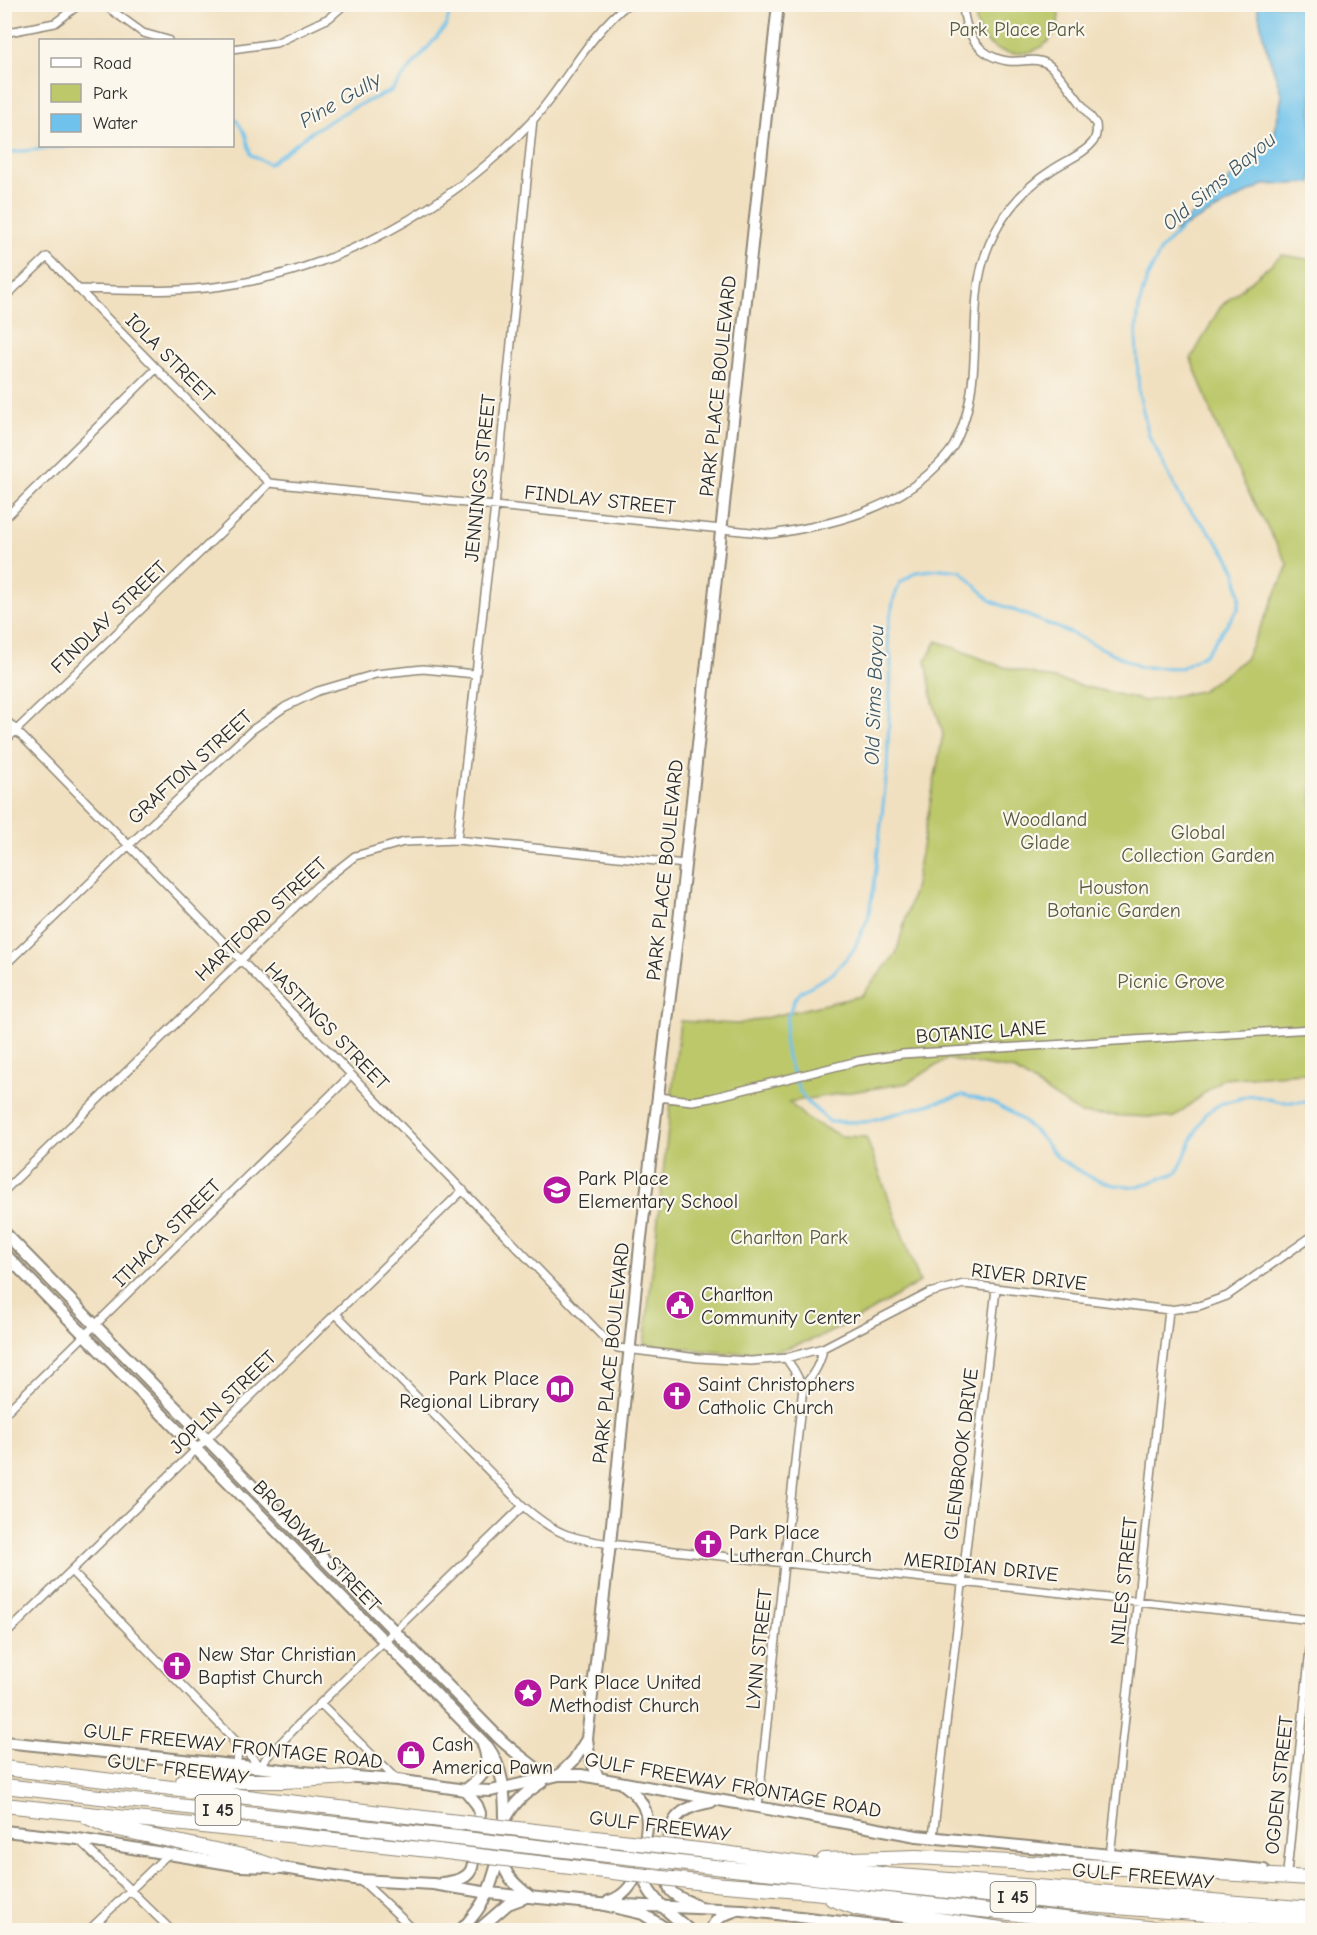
<svg xmlns="http://www.w3.org/2000/svg" width="1317" height="1935" font-family="'Comic Neue',sans-serif">
<rect width="100%" height="100%" fill="#fbf7ec"/>
<filter id="ink" filterUnits="userSpaceOnUse"><feTurbulence type="fractalNoise" baseFrequency=".0167" numOctaves="2"/><feDisplacementMap in="SourceGraphic" scale="12" xChannelSelector="R" yChannelSelector="G"/><feConvolveMatrix kernelMatrix="1 2 1 2 8 2 1 2 1" color-interpolation-filters="sRGB"/></filter>
<filter id="wash" filterUnits="userSpaceOnUse"><feTurbulence type="fractalNoise" baseFrequency=".008" numOctaves="4" result="noise"/><feDisplacementMap in="SourceGraphic" scale="24" xChannelSelector="R" yChannelSelector="G"/><feGaussianBlur stdDeviation="1.35" result="paint"/><feColorMatrix in="noise" values="0 0 0 0 0 0 0 0 0 0 0 0 0 0 0 0 0 1.4 0 .05"/><feComposite in="paint" operator="in"/></filter>
<g filter="url(#wash)">
<rect width="100%" height="100%" fill="#f1e0c0"/>
<path fill="#bcc86a" stroke="#747a4a" stroke-width="1.5" d="M977,4L1058,5C1069,71 963,68 977,4Z
M1282,255L1312,260V1075L1302,1073L1222,1079L1173,1118L1081,1114L1014,1070L947,1059L907,1083L789,1102L807,1119L841,1136L866,1137L920,1282L859,1318L820,1337L777,1351L725,1353L644,1344L680,1021L738,1024L861,996L896,954L915,885L943,734L933,701L926,660L937,641L1000,666L1145,701L1201,691L1245,659L1269,609L1288,565L1247,490L1218,429L1191,359L1221,306Z"/>
<path fill="#6fc2eb" stroke="#4d768b" stroke-width="1.5" d="M1257,5H1312V183L1263,185L1174,232L1274,136L1282,96L1264,40Z"/>
<g fill="none" stroke-linecap="round" stroke-linejoin="round">
<path stroke="#6fc2eb" stroke-width="3" d="M232,120H236L245,133L251,155L269,164L314,130L352,108L391,91L446,26L452,4
M206,146H211
M4,153L70,146
M1184,226L1162,248L1147,278L1139,306L1136,336L1139,394L1149,436L1184,504L1209,531L1227,555L1236,572L1240,598L1238,609L1206,653L1195,660L1181,668L1140,667L1073,634L991,601L961,571L941,569L916,572L900,583L894,598L887,633L891,663L887,770L874,886L868,918L853,951L832,974L802,991L794,1000L787,1019L784,1039L787,1057L799,1090L808,1103L830,1122H865L963,1095L993,1103L1015,1115L1037,1133L1059,1159L1090,1177L1114,1185L1138,1187L1178,1172L1191,1141L1205,1114L1220,1104L1251,1095L1281,1102H1312"/>
</g>
</g>
<g filter="url(#ink)">
<g fill="none" stroke-linecap="round" stroke-linejoin="round">
<g stroke="#8e8676" stroke-width="10">
<path id="street" d="M103,4L143,33L168,40
M4,33L55,23L80,4
M232,49L276,43L329,18L345,4
M77,289C125,290 174,293 222,286C340,270 452,207 533,120C566,83 588,35 628,4
M4,298L47,257L269,483
M4,519L157,368
M4,718L240,959L607,1341L618,1348L698,1358L751,1361L786,1358L823,1348L929,1293L964,1284L1169,1310L1199,1306L1227,1296L1312,1236
M4,742L244,510L269,483L771,534C831,525 892,511 937,466C944,459 952,451 956,441C966,421 971,397 973,375C978,321 969,275 999,225C1012,203 1030,184 1052,170C1065,161 1084,154 1093,142C1097,136 1097,131 1096,124C1084,109 1063,76 1049,65C1037,56 1022,63 1008,61C979,57 964,33 963,4
M457,840L495,506L533,119
M4,966L128,846L252,730L285,707L318,691L376,674L423,669L475,674
M658,1097L692,1101L711,1098L858,1061L902,1054L1312,1029
M4,1191L317,886L355,856L404,842L457,840L685,864
M337,1315L523,1506C555,1534 569,1538 610,1544L1312,1620
M803,1387C813,1376 821,1363 823,1348
M4,1414L351,1075
M72,1572L261,1767L266,1758L302,1721L523,1506
M4,1636L463,1190
M321,1704L397,1780
M233,1742L238,1754L236,1765
M758,1807L803,1387L794,1370L786,1358
M933,1837L996,1289
M79,1840L171,1930
M1110,1856L1169,1310
M1287,1872L1312,1630
M361,1880L414,1930
M89,1930L167,1855"/>
</g>
<g stroke="#8e8676" stroke-width="14">
<path id="secondary" d="M4,1742L324,1774
M559,1775L574,1760L587,1739
M342,1776L397,1780L465,1790L491,1791L559,1775H581L917,1836L1264,1870
M598,1777L589,1754L587,1738L610,1544L640,1246L678,930L778,4
M505,1820C516,1800 524,1794 542,1782
M4,1831L78,1839L241,1866L276,1867L361,1880L433,1884L489,1893L600,1904L743,1910L908,1930
M442,1883C452,1882 466,1880 471,1870C475,1862 478,1824 480,1813L477,1805L465,1790
M609,1901C626,1896 632,1884 641,1869
M696,1905C689,1901 676,1898 671,1891C666,1883 668,1872 668,1863C669,1826 669,1809 711,1802
M461,1930C487,1902 490,1890 500,1853
M478,1930L508,1904L524,1898"/>
</g>
<g stroke="#8e8676" stroke-width="14">
<path id="primary" d="M4,1232L499,1738C514,1753 532,1763 547,1778
M4,1253L488,1747C503,1768 505,1793 505,1819C505,1837 497,1851 505,1869C509,1880 520,1888 529,1896
M623,1784C670,1817 631,1848 645,1882C652,1901 675,1917 689,1930
M465,1790C483,1777 492,1768 483,1745
M600,1904L643,1914L668,1930
M711,1930C715,1918 725,1914 737,1910"/>
</g>
<g stroke="#8e8676" stroke-width="16">
<path id="highway" d="M4,1768L432,1819
M183,1781H284L349,1777
M4,1786L431,1835
M4,1805L429,1850
M87,1817L109,1827L247,1857L276,1867
M716,1852L887,1875L1312,1909
M824,1860L916,1857L1312,1878
M714,1867L1075,1904L1312,1922
M713,1884L813,1892L1166,1930
M832,1899L857,1908L1008,1930"/>
</g>
<use href="#street" stroke="#fff" stroke-width="7"/>
<use href="#secondary" stroke="#fff" stroke-width="10"/>
<use href="#primary" stroke="#fff" stroke-width="10"/>
<use href="#highway" stroke="#fff" stroke-width="14"/>
<g stroke="#8e8676" stroke-width="16" stroke-linecap="butt">
<path id="highway-bridge" d="M432,1819L716,1852
M431,1835L714,1867
M429,1850L713,1884"/>
</g>
<use href="#highway-bridge" stroke="#fff" stroke-width="14"/>
</g>
</g>
<defs>
<g id="school-disc" transform="scale(1.5)"><circle r="9.5" fill="#b5179e" stroke="#fbf7ec"/><path d="M0-5L7-2L0 1L-7-2ZM-4 1L0 2.5L4 1V4Q0 6-4 4Z" fill="#fff"/></g>
<g id="civic-disc" transform="scale(1.5)"><circle r="9.5" fill="#b5179e" stroke="#fbf7ec"/><path d="M-.6-6.5H3V-4.5H.6V-3L4-1V1h2V6H-6V1h2V-1L-.6-3ZM-1.2 2.5V6h2.4V2.5Z" fill="#fff"/></g>
<g id="library-disc" transform="scale(1.5)"><circle r="9.5" fill="#b5179e" stroke="#fbf7ec"/><path d="M-6-4Q-3-5.5-.7-3.5V5Q-3 3-6 4ZM6-4Q3-5.5 .7-3.5V5Q3 3 6 4Z" fill="#fff"/></g>
<g id="church-disc" transform="scale(1.5)"><circle r="9.5" fill="#b5179e" stroke="#fbf7ec"/><path d="M-1.2-6h2.4v3.5h3.3v2.4h-3.3V6h-2.4V-.1h-3.3v-2.4h3.3Z" fill="#fff"/></g>
<g id="sight-disc" transform="scale(1.5)"><circle r="9.5" fill="#b5179e" stroke="#fbf7ec"/><path d="M0-6L1.8-2.2L6-1.7L2.9 1.2L3.7 5.4L0 3.3L-3.7 5.4L-2.9 1.2L-6-1.7L-1.8-2.2Z" fill="#fff"/></g>
<g id="shop-disc" transform="scale(1.5)"><circle r="9.5" fill="#b5179e" stroke="#fbf7ec"/><path d="M-5-2.5h2.3a2.7 3.5 0 0 1 5.4 0H5L5.5 6h-11ZM-1.5-2.5h3a1.5 2.3 0 0 0-3 0Z" fill="#fff"/></g>
</defs>
<g fill-rule="evenodd">
<use href="#school-disc" x="557" y="1190"/>
<use href="#civic-disc" x="680" y="1305"/>
<use href="#library-disc" x="560" y="1389"/>
<use href="#church-disc" x="677" y="1396"/>
<use href="#church-disc" x="708" y="1544"/>
<use href="#church-disc" x="177" y="1666"/>
<use href="#sight-disc" x="528" y="1693"/>
<use href="#shop-disc" x="411" y="1755"/>
</g>
<g text-anchor="middle" dominant-baseline="central" stroke-width="4.5" stroke-linejoin="round" paint-order="stroke">
<g fill="#fbf7ec" stroke="#696865" stroke-width="1.5">
<rect x="195.5" y="1795" width="45" height="30" rx="4.5"/>
<rect x="990.5" y="1882" width="45" height="30" rx="4.5"/>
</g>
<g font-size="18" font-weight="bold" fill="#2b2b2b">
<text x="218" y="1810">I 45</text>
<text x="1013" y="1897">I 45</text>
</g>
<g font-size="20" fill="#565a3e" stroke="#fbf7ec">
<text x="1017" y="29">Park Place Park</text>
<text x="1045" y="819">Woodland<tspan x="1045" dy="23">Glade</tspan></text>
<text x="1198" y="832">Global<tspan x="1198" dy="23">Collection Garden</tspan></text>
<text x="1114" y="887">Houston<tspan x="1114" dy="23">Botanic Garden</tspan></text>
<text x="1171" y="981">Picnic Grove</text>
<text x="789" y="1237">Charlton Park</text>
</g>
<g font-size="20" fill="#2b2b2b" stroke="#fbf7ec">
<text transform="translate(170 358) rotate(45)">IOLA STREET</text>
<text transform="translate(718 386) rotate(-84)">PARK PLACE BOULEVARD</text>
<text transform="translate(480 478) rotate(-84)">JENNINGS STREET</text>
<text transform="translate(600 500) rotate(6)">FINDLAY STREET</text>
<text transform="translate(109 617) rotate(-44)">FINDLAY STREET</text>
<text transform="translate(190 767) rotate(-42)">GRAFTON STREET</text>
<text transform="translate(665 870) rotate(-84)">PARK PLACE BOULEVARD</text>
<text transform="translate(261 919) rotate(-43)">HARTFORD STREET</text>
<text transform="translate(327 1026) rotate(46)">HASTINGS STREET</text>
<text transform="translate(981 1032) rotate(-4)">BOTANIC LANE</text>
<text transform="translate(167 1233) rotate(-45)">ITHACA STREET</text>
<text transform="translate(1029 1277) rotate(7)">RIVER DRIVE</text>
<text transform="translate(611 1353) rotate(-84)">PARK PLACE BOULEVARD</text>
<text transform="translate(223 1402) rotate(-44)">JOPLIN STREET</text>
<text transform="translate(961 1454) rotate(-83)">GLENBROOK DRIVE</text>
<text transform="translate(317 1546) rotate(46)">BROADWAY STREET</text>
<text transform="translate(981 1567) rotate(6)">MERIDIAN DRIVE</text>
<text transform="translate(1124 1581) rotate(-84)">NILES STREET</text>
<text transform="translate(759 1649) rotate(-84)">LYNN STREET</text>
<text transform="translate(233 1746) rotate(6)">GULF FREEWAY FRONTAGE ROAD</text>
<text transform="translate(178 1769) rotate(7)">GULF FREEWAY</text>
<text transform="translate(733 1785) rotate(10)">GULF FREEWAY FRONTAGE ROAD</text>
<text transform="translate(1279 1785) rotate(-84)">OGDEN STREET</text>
<text transform="translate(660 1826) rotate(7)">GULF FREEWAY</text>
<text transform="translate(1143 1876) rotate(5)">GULF FREEWAY</text>
</g>
<g font-size="20" fill="#2b2b2b" stroke="#fbf7ec" text-anchor="start">
<text x="578" y="1178">Park Place<tspan x="578" dy="23">Elementary School</tspan></text>
<text x="701" y="1294">Charlton<tspan x="701" dy="23">Community Center</tspan></text>
<text x="539" y="1378" text-anchor="end">Park Place<tspan x="539" dy="23">Regional Library</tspan></text>
<text x="698" y="1384">Saint Christophers<tspan x="698" dy="23">Catholic Church</tspan></text>
<text x="729" y="1532">Park Place<tspan x="729" dy="23">Lutheran Church</tspan></text>
<text x="198" y="1654">New Star Christian<tspan x="198" dy="23">Baptist Church</tspan></text>
<text x="549" y="1682">Park Place United<tspan x="549" dy="23">Methodist Church</tspan></text>
<text x="432" y="1744">Cash<tspan x="432" dy="23">America Pawn</tspan></text>
</g>
<g font-size="21" font-style="italic" fill="#3f5865" stroke="#fbf7ec">
<text transform="translate(340 100) rotate(-30)">Pine Gully</text>
<text transform="translate(1219 181) rotate(-40)">Old Sims Bayou</text>
<text transform="translate(874 695) rotate(-88)">Old Sims Bayou</text>
</g>
</g>
<rect width="1317" height="1935" fill="none" stroke="#fbf7ec" stroke-width="24"/>
<rect x="39" y="39" width="195" height="108" fill="#fbf7ec" stroke="#a8a59f" stroke-width="1.5"/>
<rect x="51" y="58" width="30" height="9" fill="#ffffff" stroke="#a8a59f" stroke-width="1.5"/>
<text x="93" y="69" font-size="18" fill="#2b2b2b">Road</text>
<rect x="51" y="84" width="30" height="18" fill="#bcc86a" stroke="#a8a59f" stroke-width="1.5"/>
<text x="93" y="99" font-size="18" fill="#2b2b2b">Park</text>
<rect x="51" y="114" width="30" height="18" fill="#6fc2eb" stroke="#a8a59f" stroke-width="1.5"/>
<text x="93" y="129" font-size="18" fill="#2b2b2b">Water</text>
</svg>
